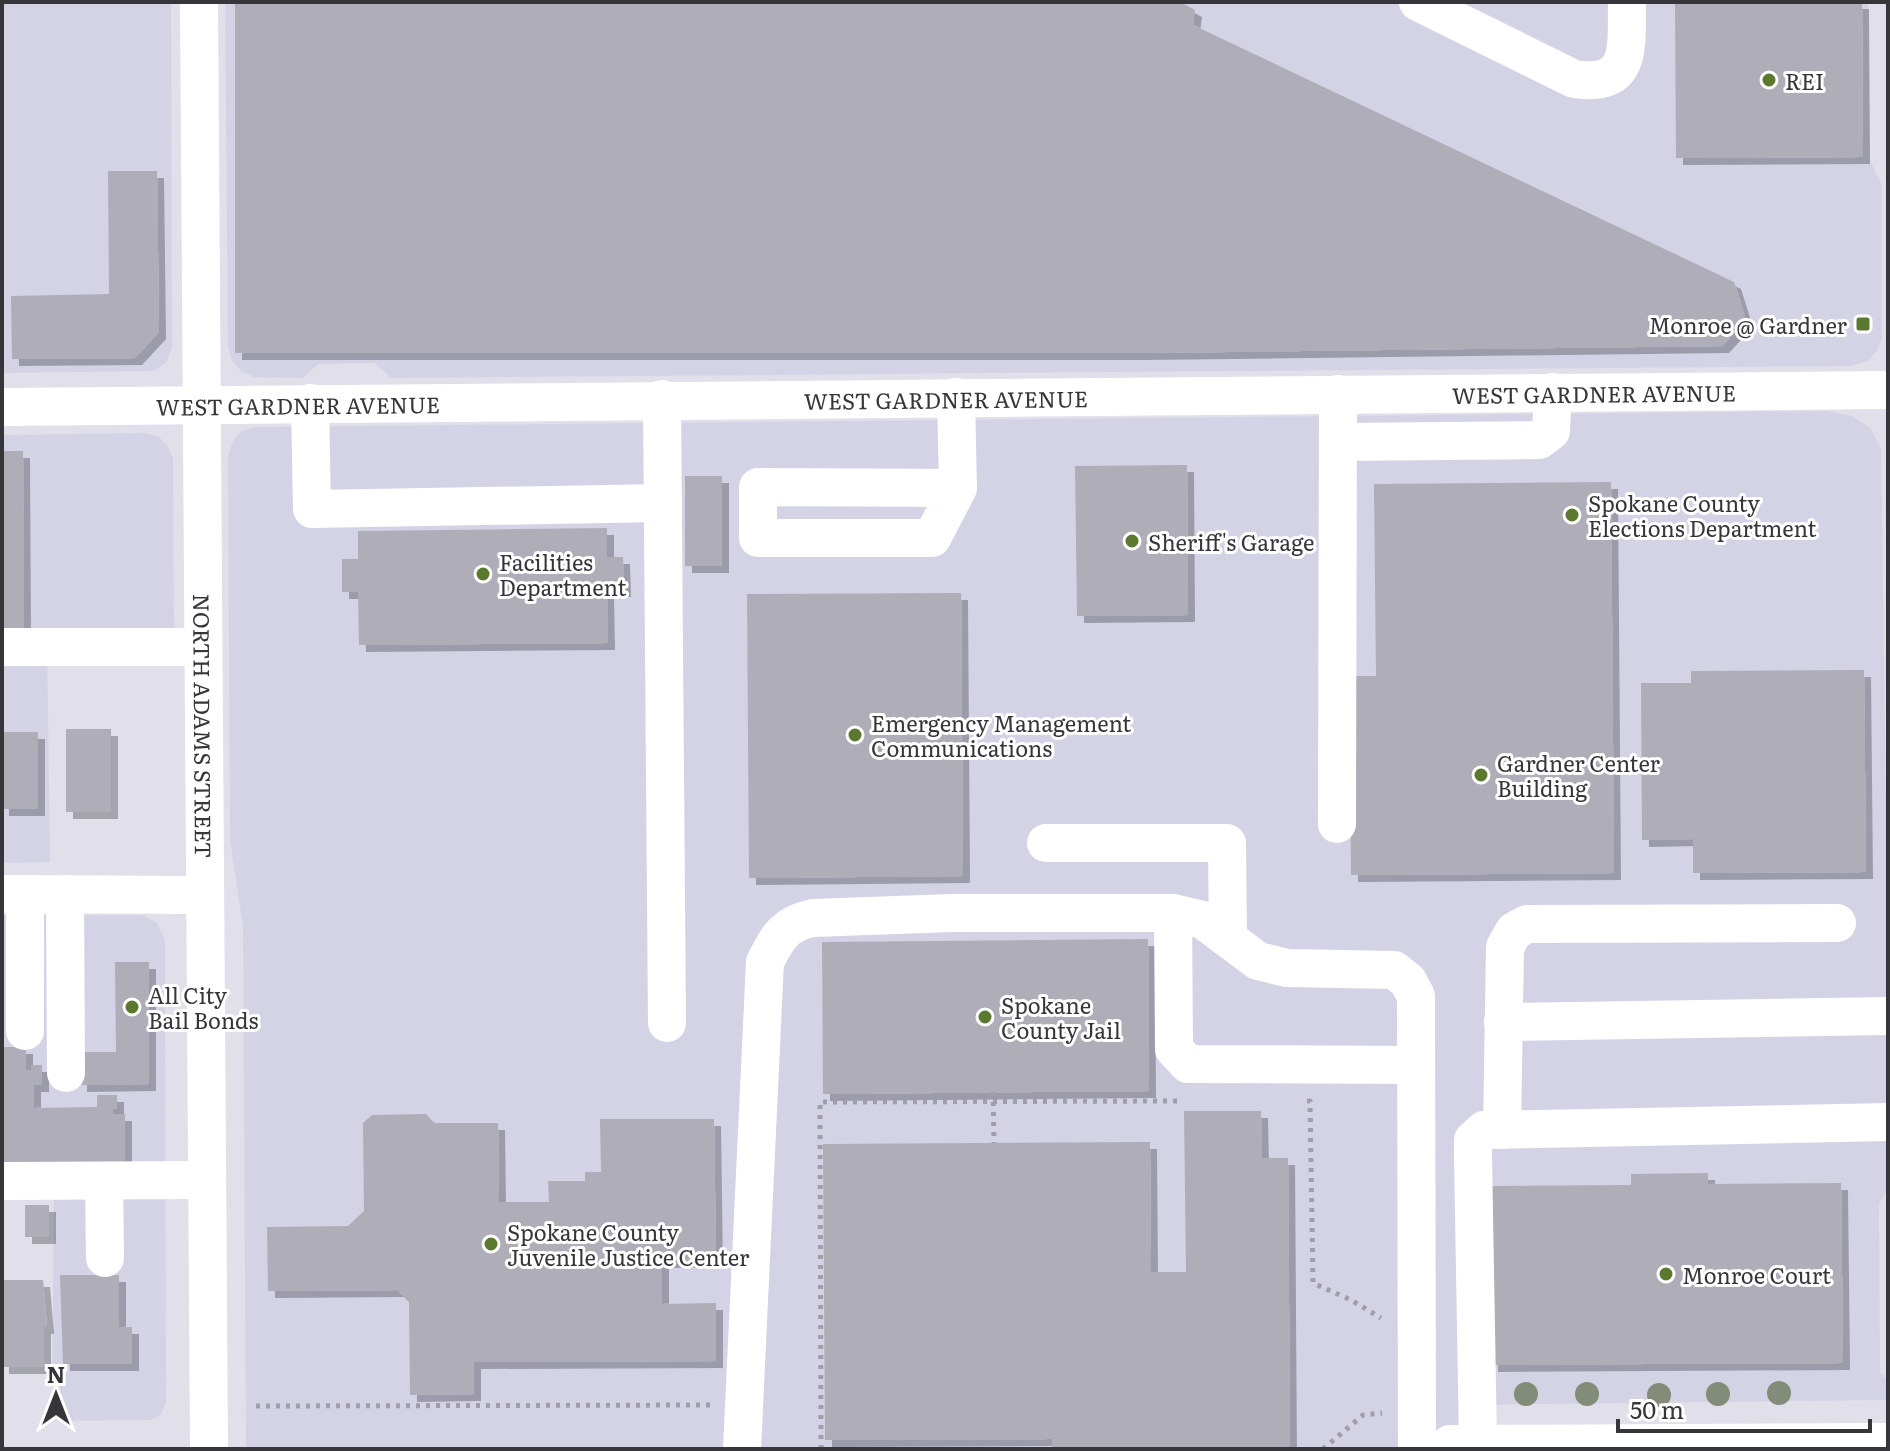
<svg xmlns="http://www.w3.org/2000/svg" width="1890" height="1451" font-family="Literata,serif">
<defs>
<filter id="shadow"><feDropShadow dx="7" dy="7" stdDeviation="0" flood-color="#0004"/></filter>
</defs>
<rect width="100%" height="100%" fill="#e0dfea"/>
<path fill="#d4d3e6" d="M2,2H171L172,348L166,363L153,371L2,373Z
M225,2H1868L1870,161L1882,185V339L1877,351L1867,361L1852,366L391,378L375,363L318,364L303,378L254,377L242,372L232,361L228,346Z
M1826,411L1852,416L1870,428L1881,448L1887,873L1888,1189L1879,1204L1880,1372L1888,1381V1400L1462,1405L1481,1449H246L243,927L230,840L228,456L233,441L241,431L255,427Z
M144,433L158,436L167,445L173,458L174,633L47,635L50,862L2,863V435Z
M142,915L157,923L165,939L166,1402L161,1414L151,1420L52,1421L54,1194H2V916Z"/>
<path fill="#aeadb8" filter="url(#shadow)" d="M235,2H1180L1195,10L1193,25L1734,282L1746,320L1722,346L1136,353H235Z
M1675,2H1862L1863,157L1676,158Z
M108,171H157L159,332L135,358L12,359L11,296L109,294Z
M2,451H23L24,633L2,634Z
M1187,465L1188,615L1077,616L1075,466Z
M685,476H722V566H685Z
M1611,482L1614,873L1351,875L1349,676H1376L1374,484Z
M607,528V557H623L624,590H607L608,643L359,645L358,592H342V559H358V531Z
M961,593L963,876L749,878L747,594Z
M1864,670L1866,872L1693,873V839L1642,840L1641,683H1691V671Z
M66,729H111V812H66Z
M2,732H38V809H2Z
M1148,939L1149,1091L823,1094L822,942Z
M115,962H149V1084L80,1085V1052H116Z
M2,1047H26V1070H31V1065H42V1085H34V1108L97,1107V1095H117V1109H113V1114H125V1162L2,1163Z
M1184,1111H1261L1262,1158H1288L1290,1449H1052V1439L825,1440L823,1144L1150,1142L1151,1272H1186Z
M426,1114L434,1123H498L499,1202H549L548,1181H585V1172H601L600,1119H714L716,1260L662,1261V1304L716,1303V1361L474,1362V1394L410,1395L409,1302L397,1290L268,1291L267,1227L348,1226L364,1211L363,1123L372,1115Z
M1708,1173V1184L1841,1183L1843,1363L1491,1365L1490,1186L1631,1185V1174Z
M25,1205H49V1237H25Z
M60,1275H119V1327H132V1364H63Z
M2,1280H43L47,1327H44V1367H2Z"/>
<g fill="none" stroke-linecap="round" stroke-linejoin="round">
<path stroke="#a09fa7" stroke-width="5" stroke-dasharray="4 6" stroke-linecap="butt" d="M993,1092L994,1143
M1307,1101H1310L1313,1283L1351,1300L1381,1318
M256,1406L711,1405
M821,1449L820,1102L1181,1101
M1323,1449L1363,1415L1382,1413"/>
<g stroke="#fff" stroke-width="38">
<path id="s1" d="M199,2L209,1449"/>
<path d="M1418,2L1574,79C1634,88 1626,47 1627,2"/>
<path d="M956,397L958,488L758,487V538H932L958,488"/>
<path d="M662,399L667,1023"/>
<path d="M310,403L312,509L663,503"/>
<path id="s2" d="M2,407L1888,390"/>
<path d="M1338,442L1539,440L1551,431L1553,392"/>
<path d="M2,647H203"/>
<path d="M1337,824L1338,394"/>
<path d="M1046,843H1227L1228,938"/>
<path d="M2,894L204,895"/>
<path d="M25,894V1031"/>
<path d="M65,894L66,1073"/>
<path d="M1173,913L1174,1049L1188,1064L1416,1065"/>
<path d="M1503,1022L1888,1016"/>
<path d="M1502,1130L1505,947L1514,931L1527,924L1837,923"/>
<path d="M2,1181L207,1180"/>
<path d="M104,1181L105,1258"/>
<path d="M1478,1444L1473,1155V1140L1484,1130L1888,1122"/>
<path d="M742,1449L765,962C778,937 784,924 813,918L952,913H1173L1203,920L1258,961L1287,968L1394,970L1408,981L1416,996L1417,1449"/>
<path d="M1444,1449L1450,1444L1888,1442"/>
</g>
</g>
<g fill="#828c78">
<circle cx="1779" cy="1393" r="12"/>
<circle cx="1526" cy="1394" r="12"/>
<circle cx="1587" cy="1394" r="12"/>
<circle cx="1718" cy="1394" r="12"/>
<circle cx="1659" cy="1395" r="12"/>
</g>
<g fill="#5a792e" stroke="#fff" stroke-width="3">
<circle cx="1769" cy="80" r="8"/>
<rect x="1855" y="316" width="16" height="16" rx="4"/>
<circle cx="1572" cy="515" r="8"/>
<circle cx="1132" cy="541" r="8"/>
<circle cx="483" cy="574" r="8"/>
<circle cx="855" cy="735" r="8"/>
<circle cx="1481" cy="775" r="8"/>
<circle cx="132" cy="1007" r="8"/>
<circle cx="985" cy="1017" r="8"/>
<circle cx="491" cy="1244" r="8"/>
<circle cx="1666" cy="1274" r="8"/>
</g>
<g text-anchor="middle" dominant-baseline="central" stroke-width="6" stroke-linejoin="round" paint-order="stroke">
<g font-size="22" fill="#36353a" stroke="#fff" text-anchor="start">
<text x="1785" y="80">REI</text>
<text x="1847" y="324" text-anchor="end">Monroe @ Gardner</text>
<text x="1588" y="502">Spokane County<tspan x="1588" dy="25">Elections Department</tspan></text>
<text x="1148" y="541">Sheriff's Garage</text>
<text x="499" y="561">Facilities<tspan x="499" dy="25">Department</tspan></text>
<text x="871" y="722">Emergency Management<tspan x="871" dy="25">Communications</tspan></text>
<text x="1497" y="762">Gardner Center<tspan x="1497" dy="25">Building</tspan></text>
<text x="148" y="994">All City<tspan x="148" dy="25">Bail Bonds</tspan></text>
<text x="1001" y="1004">Spokane<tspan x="1001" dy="25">County Jail</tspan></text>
<text x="507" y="1231">Spokane County<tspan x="507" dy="25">Juvenile Justice Center</tspan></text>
<text x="1682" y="1274">Monroe Court</text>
</g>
<g font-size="22" fill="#36353a" stroke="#fff">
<text stroke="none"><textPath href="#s2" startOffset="1592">WEST GARDNER AVENUE</textPath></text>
<text stroke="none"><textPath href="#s2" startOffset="944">WEST GARDNER AVENUE</textPath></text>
<text stroke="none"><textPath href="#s2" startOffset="296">WEST GARDNER AVENUE</textPath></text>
<text stroke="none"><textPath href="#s1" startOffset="724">NORTH ADAMS STREET</textPath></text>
</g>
</g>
<rect width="1890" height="1451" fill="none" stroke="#36353a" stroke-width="8"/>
<g transform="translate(56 1395)" stroke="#ffffff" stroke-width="6" paint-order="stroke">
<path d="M0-6L14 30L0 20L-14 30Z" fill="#36353a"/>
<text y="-12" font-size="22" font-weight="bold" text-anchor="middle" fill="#36353a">N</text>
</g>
<path d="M1618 1419v12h252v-12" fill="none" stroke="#36353a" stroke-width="4"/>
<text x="1630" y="1419" font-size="24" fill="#36353a" stroke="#ffffff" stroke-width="6" paint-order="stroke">50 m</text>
</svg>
